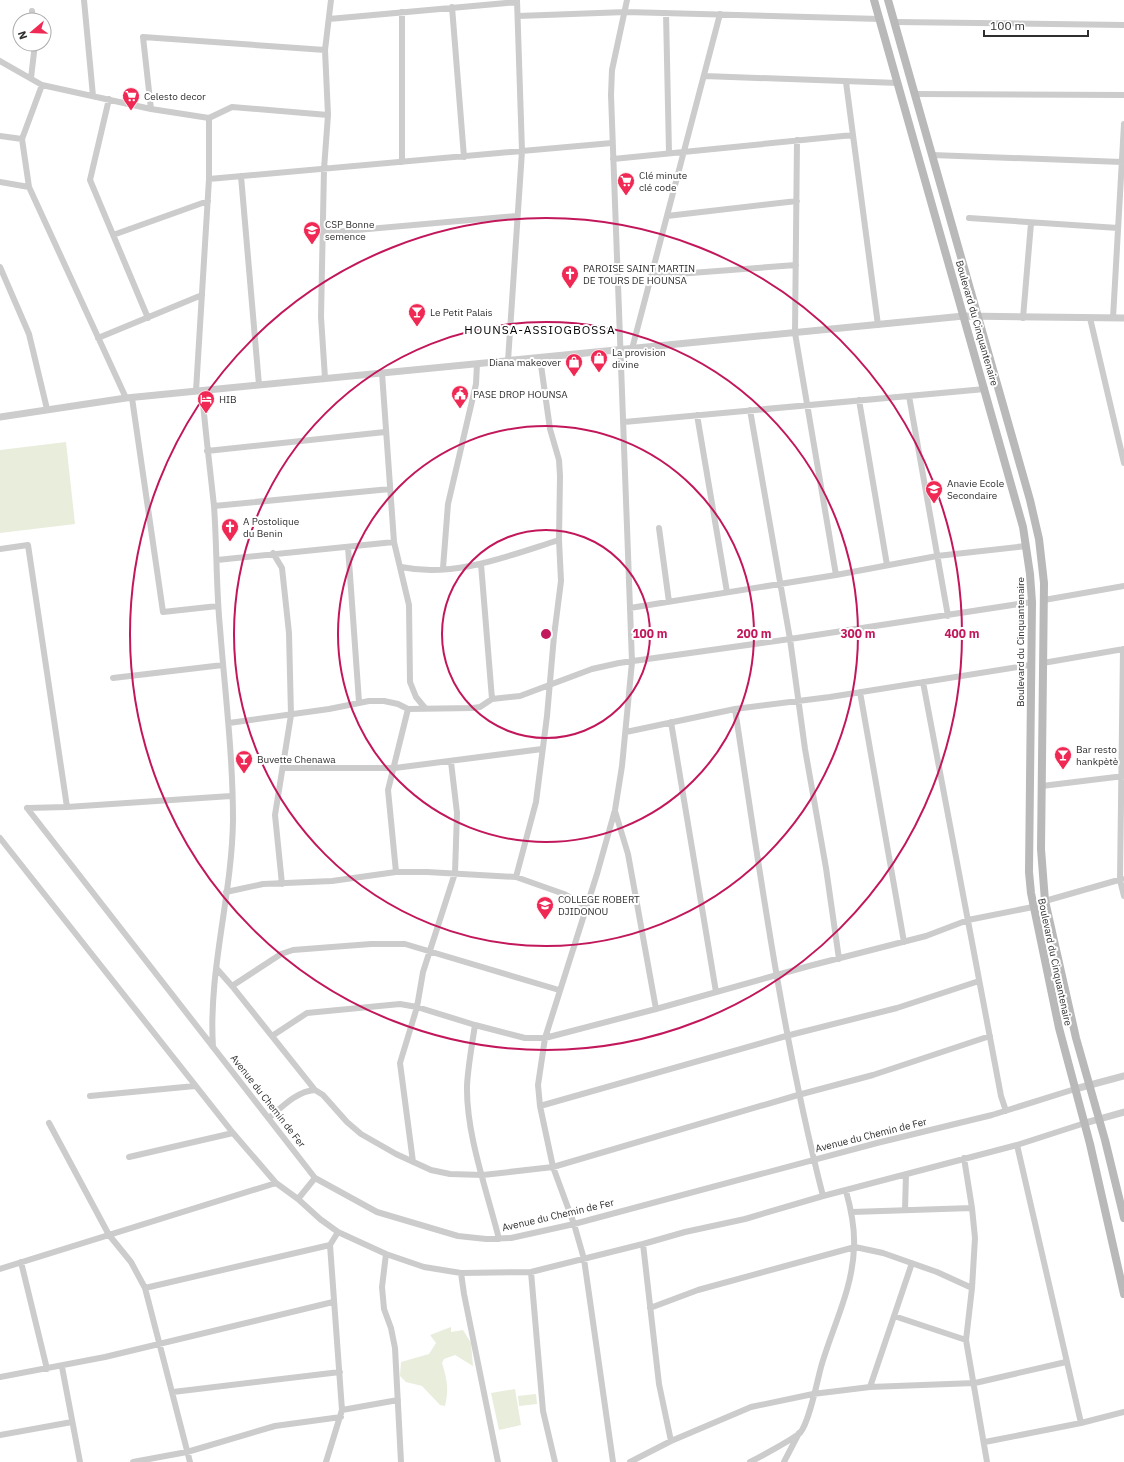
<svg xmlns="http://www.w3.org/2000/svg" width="1124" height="1462" font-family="'IBM Plex Sans',sans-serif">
<rect width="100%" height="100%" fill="#fff"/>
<path fill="#e8eddc" d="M66,442L75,524L0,533V450Z
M451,1327V1332L463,1330L471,1343L473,1366L455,1355L444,1359L442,1363C447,1379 449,1389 445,1406L440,1405L422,1386L406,1382L400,1376L401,1362L429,1354L436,1343L430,1335Z
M515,1389L521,1425L499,1430L491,1393Z
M536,1394L537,1404L519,1406L518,1396Z"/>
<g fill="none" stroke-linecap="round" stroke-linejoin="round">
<path stroke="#ccc" stroke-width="6" d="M84,0L93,96
M452,7L464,157
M32,11L33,20
M666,13L669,153
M518,16L626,12L880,19
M329,19L517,2
M895,22L1124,25
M0,61L42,85L151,109L209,118L232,107L328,115
M704,76L898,83
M31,78L35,44
M846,82L878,325
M42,85L22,139L29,187L126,398
M914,94L1124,95
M109,99L90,180L148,318
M151,109L143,37L325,50
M0,136L22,139
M797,140L795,333L836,575
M932,155L1122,162
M613,159L853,135
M402,162V12
M241,176L259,385
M209,179L612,143
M0,182L29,187
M667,216L797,201
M969,218L1118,228
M323,233L517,216
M113,235L208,201
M0,267L29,334L47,409
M651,276L796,265
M1023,318L1031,223
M1090,318L1124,463
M1113,318L1124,124
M98,338L202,295
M632,349L720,14
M508,361L522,151L517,0
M382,373L394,542L409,605L410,682L416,697L425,708
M325,378L321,317L324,169L328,115L325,50L331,0
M196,391L209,179V118
M202,391C205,429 210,468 214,506C217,547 216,588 220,628C225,692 233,756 233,820C232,896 208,971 213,1047
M909,396L948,616
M132,398L163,612L218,606
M859,400L887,565
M750,410L790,639L805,749L826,868L839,959
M697,415L727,592
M624,422L985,389
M207,451L385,432
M214,506L390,489
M659,528L669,602
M348,547L359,702
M0,549L28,545L67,807
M273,553L282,568L289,633L291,715L275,815L282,884
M217,560L394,542
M481,564L492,699
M401,567C455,578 508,556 559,540
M443,568L448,504L476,384L477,364
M1044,600L1124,586
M630,608L836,575L937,556L1026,546
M1123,649L1120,880L1124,896
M1043,663L1124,649
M113,678L223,665
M923,682L1001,1096L1006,1111
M860,692L904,942
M735,709C760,873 782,1036 823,1196
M671,722L716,992
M229,723L329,709L369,701H384L398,704L408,709L473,708L480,707L492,699L520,696L592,669L619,663L790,639L1032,602
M626,732L735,709L830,697L1030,665
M283,768H395L542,749
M1042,786L1124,776
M27,808L315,1178L377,1212L458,1236L486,1239L511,1238L574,1224L877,1143L992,1115L1075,1089
M27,808L67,807L231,796
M615,811L628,854L656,1009
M0,838L233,1133L276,1183L298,1199L320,1219L338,1232L386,1254L424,1267L461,1273L531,1272L643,1244L685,1232L745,1219L823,1196L1017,1145L1085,1123
M396,872L388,790L408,709
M516,877L536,802L547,716L554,636L561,581L559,540L560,476L559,460L550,429L540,358
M226,892L263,884L332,881L396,872H427L516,877L564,894L586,906
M1045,901L1122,879
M217,969L232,986L315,1090
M232,986L281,954L293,950L371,944H405L559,990
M475,1025C472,1045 468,1066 467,1086C466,1134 487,1191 499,1239
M272,1036L307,1013L400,1004L417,1007L475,1025L525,1038H545L656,1009L809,966L926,936L968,920L1033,907
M90,1096L195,1086
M540,1106L786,1036L897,1008L979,981
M269,1118C282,1107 297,1091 315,1090L323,1095L347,1122L361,1134L396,1154L431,1170L450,1174L483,1175L553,1167L798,1095L873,1075L990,1036
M49,1123L109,1235L131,1262L145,1288L190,1462
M1017,1145L1081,1423
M129,1157L233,1133
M964,1158L972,1208L975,1238L972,1288L966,1340L987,1462
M413,1162L400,1063L417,1007L423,972L455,873L457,813L451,762
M298,1199L315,1178
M905,1210L906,1174
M852,1212L972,1208
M643,1244L659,1384L671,1441
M386,1254L382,1287L384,1309L391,1328L395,1348L401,1462
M21,1262L47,1369
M0,1269L276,1183
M531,1272L543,1411L555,1462
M461,1273L464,1294L498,1462
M145,1288L330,1245
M650,1308L698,1290L855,1247L883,1253L937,1272L972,1288
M894,1316L966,1340
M62,1367L80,1462
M0,1377L105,1357L333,1302
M870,1387L912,1263
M173,1392L340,1372
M342,1410L398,1400
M0,1435L72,1422
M985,1442L1081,1423L1124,1412
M133,1462L187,1452L275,1426L341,1417
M326,1462L342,1410L330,1245L338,1232
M613,1462L584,1259L574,1224L553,1167L540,1106L538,1085L545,1038L597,874L615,810L622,766L632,662L611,95L612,70L627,0
M630,1462L671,1441L751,1407L813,1394L870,1387L975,1383L1066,1362
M750,1462C760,1457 793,1439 800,1433C809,1423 817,1382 821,1367C832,1328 853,1289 854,1247C855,1228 851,1209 846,1191
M784,1462L799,1433"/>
<path stroke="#ccc" stroke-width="7" d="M0,417L126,398L964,316L1124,318
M1075,1089L1124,1076
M1085,1123L1124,1112"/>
<path stroke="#b9b9b9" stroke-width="8" d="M874,0L1023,527L1030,574L1032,602L1029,872L1031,893L1059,1028L1090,1144L1124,1294
M888,0L1030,500L1039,539L1044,583L1041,849L1045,901L1076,1038L1105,1140L1124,1218"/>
</g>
<g fill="none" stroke="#c2185b" stroke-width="2">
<circle cx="546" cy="634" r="104"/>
<circle cx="546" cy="634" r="208"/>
<circle cx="546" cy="634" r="312"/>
<circle cx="546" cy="634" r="416"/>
</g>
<defs>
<g id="supermarket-pin" transform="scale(0.9)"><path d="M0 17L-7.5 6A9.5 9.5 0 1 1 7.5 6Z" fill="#f02854" stroke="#fff"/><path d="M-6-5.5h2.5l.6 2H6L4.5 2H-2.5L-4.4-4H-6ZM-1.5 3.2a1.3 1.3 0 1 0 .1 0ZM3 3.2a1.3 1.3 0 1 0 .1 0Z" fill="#fff"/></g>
<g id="school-pin" transform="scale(0.9)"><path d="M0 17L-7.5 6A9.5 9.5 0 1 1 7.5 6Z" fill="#f02854" stroke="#fff"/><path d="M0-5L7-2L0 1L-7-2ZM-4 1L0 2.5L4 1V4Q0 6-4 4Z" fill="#fff"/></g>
<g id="church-pin" transform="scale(0.9)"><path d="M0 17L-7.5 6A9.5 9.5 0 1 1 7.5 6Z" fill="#f02854" stroke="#fff"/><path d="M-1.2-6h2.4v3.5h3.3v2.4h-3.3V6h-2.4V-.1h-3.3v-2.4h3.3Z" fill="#fff"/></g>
<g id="bar-pin" transform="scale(0.9)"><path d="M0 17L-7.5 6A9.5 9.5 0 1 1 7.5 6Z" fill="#f02854" stroke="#fff"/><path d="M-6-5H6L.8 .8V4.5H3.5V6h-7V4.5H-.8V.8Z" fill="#fff"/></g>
<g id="shop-pin" transform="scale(0.9)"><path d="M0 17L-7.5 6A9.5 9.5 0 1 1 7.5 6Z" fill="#f02854" stroke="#fff"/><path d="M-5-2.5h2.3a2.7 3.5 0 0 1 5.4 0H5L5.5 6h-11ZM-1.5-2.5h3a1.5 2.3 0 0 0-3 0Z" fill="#fff"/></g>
<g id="civic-pin" transform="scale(0.9)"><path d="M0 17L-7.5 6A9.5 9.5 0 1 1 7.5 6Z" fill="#f02854" stroke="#fff"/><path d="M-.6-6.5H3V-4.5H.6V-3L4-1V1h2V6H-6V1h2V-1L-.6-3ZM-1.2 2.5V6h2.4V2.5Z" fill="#fff"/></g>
<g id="hotel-pin" transform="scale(0.9)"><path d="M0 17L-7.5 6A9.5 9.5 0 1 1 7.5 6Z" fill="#f02854" stroke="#fff"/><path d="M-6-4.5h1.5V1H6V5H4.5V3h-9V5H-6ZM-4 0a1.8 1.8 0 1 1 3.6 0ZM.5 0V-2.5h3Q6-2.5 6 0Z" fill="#fff"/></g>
</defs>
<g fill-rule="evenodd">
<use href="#supermarket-pin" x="131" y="96"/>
<use href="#supermarket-pin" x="626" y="181"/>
<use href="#school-pin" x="312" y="230"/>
<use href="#church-pin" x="570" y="274"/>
<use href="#bar-pin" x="417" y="312"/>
<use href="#shop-pin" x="599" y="358"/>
<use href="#shop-pin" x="574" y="362"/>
<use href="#civic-pin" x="460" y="394"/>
<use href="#hotel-pin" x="206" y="399"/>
<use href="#school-pin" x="934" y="489"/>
<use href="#church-pin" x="230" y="527"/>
<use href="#bar-pin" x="1063" y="755"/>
<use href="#bar-pin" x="244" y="759"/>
<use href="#school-pin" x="545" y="905"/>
</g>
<g text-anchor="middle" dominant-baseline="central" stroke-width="4" stroke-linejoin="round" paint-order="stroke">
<g font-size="10" fill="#2f2f2f" stroke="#fff" text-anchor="start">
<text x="144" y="96">Celesto decor</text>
<text x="639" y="175">Clé minute<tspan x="639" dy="12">clé code</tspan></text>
<text x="325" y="224">CSP Bonne<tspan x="325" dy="12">semence</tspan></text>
<text x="583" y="268">PAROISE SAINT MARTIN<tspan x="583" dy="12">DE TOURS DE HOUNSA</tspan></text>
<text x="430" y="312">Le Petit Palais</text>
<text x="612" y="352">La provision<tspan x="612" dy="12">divine</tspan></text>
<text x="561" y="362" text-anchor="end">Diana makeover</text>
<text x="473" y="394">PASE DROP HOUNSA</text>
<text x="219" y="399">HIB</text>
<text x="947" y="483">Anavie Ecole<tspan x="947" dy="12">Secondaire</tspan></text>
<text x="243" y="521">A Postolique<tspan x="243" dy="12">du Benin</tspan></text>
<text x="1076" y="749">Bar resto<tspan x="1076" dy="12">hankpètè</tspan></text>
<text x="257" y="759">Buvette Chenawa</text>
<text x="558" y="899">COLLEGE ROBERT<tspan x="558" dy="12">DJIDONOU</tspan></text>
</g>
<g font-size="10" fill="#2f2f2f" stroke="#fff">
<text transform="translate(977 323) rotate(74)">Boulevard du Cinquantenaire</text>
<text transform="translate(1020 642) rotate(-90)">Boulevard du Cinquantenaire</text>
<text transform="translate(1055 962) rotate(78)">Boulevard du Cinquantenaire</text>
<text transform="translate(268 1101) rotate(52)">Avenue du Chemin de Fer</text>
<text transform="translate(871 1135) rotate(-14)">Avenue du Chemin de Fer</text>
<text transform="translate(558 1215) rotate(-13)">Avenue du Chemin de Fer</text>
</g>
<g font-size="12" letter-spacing="1" fill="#000" stroke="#fff">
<text x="540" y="329">HOUNSA-ASSIOGBOSSA</text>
</g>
</g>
<circle cx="546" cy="634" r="6" fill="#c2185b" stroke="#fff" stroke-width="2"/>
<g font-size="12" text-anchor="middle" font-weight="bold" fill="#c2185b" stroke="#fff" stroke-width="4" stroke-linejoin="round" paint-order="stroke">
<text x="650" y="638">100 m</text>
<text x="754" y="638">200 m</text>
<text x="858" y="638">300 m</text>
<text x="962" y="638">400 m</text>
</g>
<g transform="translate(32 32) rotate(251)"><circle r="19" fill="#ffffff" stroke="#acacac"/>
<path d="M0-3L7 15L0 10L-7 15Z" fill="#f02854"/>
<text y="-6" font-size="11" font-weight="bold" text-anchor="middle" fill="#2f2f2f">N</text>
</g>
<path d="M984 30v6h104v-6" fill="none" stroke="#2f2f2f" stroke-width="2"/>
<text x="990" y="30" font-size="12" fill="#2f2f2f" stroke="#ffffff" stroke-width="3" paint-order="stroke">100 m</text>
</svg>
